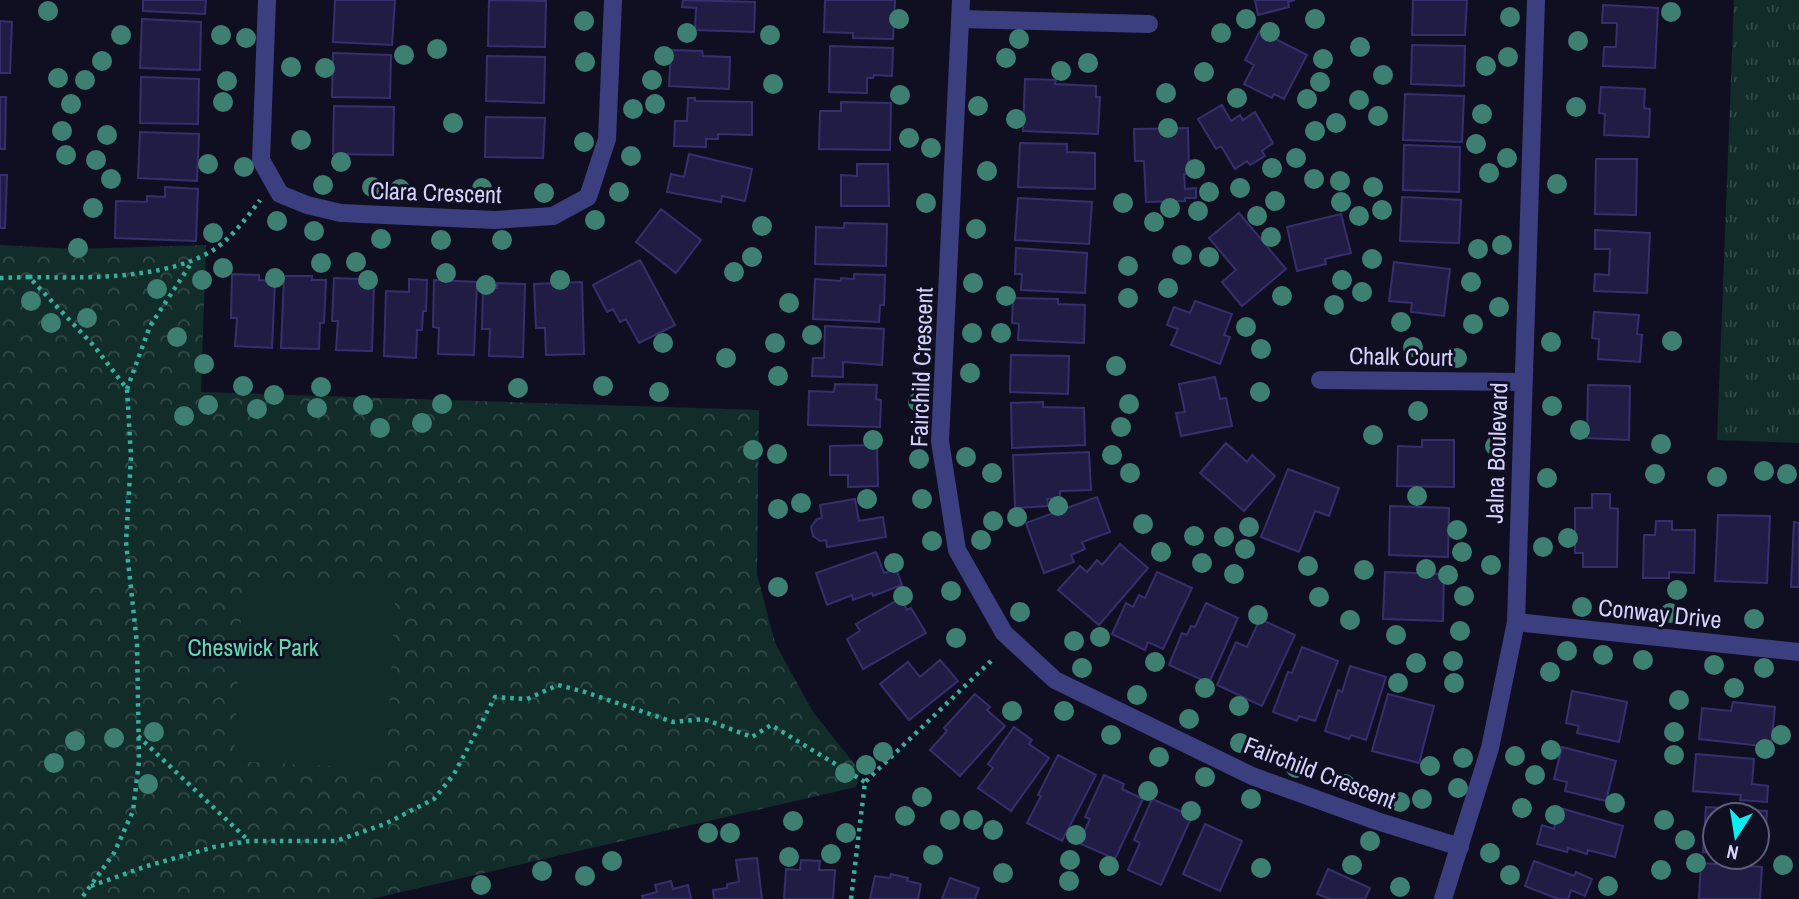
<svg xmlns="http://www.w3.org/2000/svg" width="1799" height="899" font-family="'Archivo Narrow',sans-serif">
<defs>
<pattern id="grass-tufts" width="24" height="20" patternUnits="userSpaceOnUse" patternTransform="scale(1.75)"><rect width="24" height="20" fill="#122c29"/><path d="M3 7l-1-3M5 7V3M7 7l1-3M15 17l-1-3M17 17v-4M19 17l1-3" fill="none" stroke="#344a49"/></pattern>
<pattern id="park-crowns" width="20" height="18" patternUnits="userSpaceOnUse" patternTransform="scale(1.75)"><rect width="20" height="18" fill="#122c29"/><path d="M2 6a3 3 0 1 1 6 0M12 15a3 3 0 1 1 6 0" fill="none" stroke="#344a49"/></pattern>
</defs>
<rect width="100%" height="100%" fill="#100f22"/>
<path fill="url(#grass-tufts)" d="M1734,0H1799V443L1717,440Z"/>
<path fill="url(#park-crowns)" d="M0,245L75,249L206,245L201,392L759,410L757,574L775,643L813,712L860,771L856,787L371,899H0Z"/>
<path fill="#122c29" d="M243,577L396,585L386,769L234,761Z"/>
<path fill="#201c43" stroke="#362f6e" stroke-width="2" d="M143,0H206L205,14L143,11Z
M335,0H395L392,45L333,42Z
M489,0L546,1L545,47L488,46Z
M683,0L755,2L754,32L695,30L696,8L682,7Z
M825,0H895L893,39L853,38V33L824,32Z
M1255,0H1295L1288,2L1289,7L1258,15Z
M1413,0H1467L1465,35H1412Z
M1603,5L1658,8L1655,68L1603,66L1604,47H1616L1617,23H1602Z
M142,19L201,22L200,70L140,68Z
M0,21L12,22L10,73H0Z
M1260,31L1307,55L1284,99L1274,94L1272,98L1244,84L1254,65L1245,60Z
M1412,45L1465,46L1464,86L1411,84Z
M830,46L893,48L892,76L874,75L873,78H867V93L829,92Z
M671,50L702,51L703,56L730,57L729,89L669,86Z
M333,53L391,55L390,98L332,97Z
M487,56L545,57L544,103L486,101Z
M141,77L199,79L198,124L140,123Z
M1025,79L1056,80L1055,84L1096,86V97H1100L1098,134L1023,131Z
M1601,87L1645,89L1644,108L1650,109L1649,137L1604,135L1605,114L1599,113Z
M1405,94L1464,96L1462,142L1403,140Z
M0,97H6L5,149H0Z
M688,98H695V101L752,102V135L718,134V139H706V147L674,146L675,121H687Z
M841,102L891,103L890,150L819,149L820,111H841Z
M1222,105L1231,121L1240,115L1243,120L1255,112L1273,143L1262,151L1265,156L1250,165L1247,161L1235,169L1221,146L1216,149L1198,119Z
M334,106L394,107L393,155L333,154Z
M486,117L545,118L543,158L485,157Z
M1188,128L1189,174H1184L1185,189L1196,188V198H1185V201L1146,202L1144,161H1135L1134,129Z
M140,132L199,134L197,181L138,178Z
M1020,143L1067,144V152L1095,153V189L1018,187Z
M1404,145L1460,147L1459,192L1403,190Z
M689,154L752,169L745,201L722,196L721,202L667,192L671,174L684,177Z
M1596,159H1637L1636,215L1595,214Z
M857,164H888L889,206H841V175L857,176Z
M0,175H7L5,228H0Z
M165,187L198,189L196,241L115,238L116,201L147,202V196L165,197Z
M1402,197L1461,200L1459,243L1400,241Z
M1018,198L1092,202L1089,244L1015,240Z
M661,209L701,240L676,273L636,242Z
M1239,213L1286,269L1242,306L1222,282L1236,270L1209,238Z
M1341,214L1351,253L1325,259L1326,264L1297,271L1287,227Z
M844,223L887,224L886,266L815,264L816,227L844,228Z
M1595,230L1650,233L1647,293L1594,291L1595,274L1609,275L1610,249H1595Z
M1016,248L1087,253L1085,293L1021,290L1022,274H1015Z
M640,260L675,325L639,343L626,319L620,322L613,309L607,312L593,285Z
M1394,262L1450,269L1444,316L1411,312L1412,303L1389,301Z
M232,274L259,275V280L275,281L272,348L235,346L237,318H231Z
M854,274L885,275L884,305H880L879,322L813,319L815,279L841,281V278L854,279Z
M284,276H312V280H326L324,323H320L319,349L281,348Z
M334,278L360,279V284L374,285L372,351L336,350L338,321H332Z
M409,279L427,280L426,311H423L422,330H417L416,358L384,356L386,291L409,292Z
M434,280L477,282L474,355L438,354L439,328L433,327Z
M582,282L584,354L546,355L545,328H536L534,284Z
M497,283L525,284L523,357L489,356L490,329H482L483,287L497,288Z
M1013,298L1058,299V304L1085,305L1084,343L1018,340L1019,324L1012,323Z
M1195,301L1232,314L1224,335L1230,337L1220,364L1171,345L1178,329L1167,325L1174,307L1190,313Z
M1594,312L1639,315L1637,334L1642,335L1640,362L1598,359L1599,339L1592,338Z
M825,326L884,329L882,365L843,362V377L812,376L813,358H824Z
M1011,355L1069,356L1068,394L1010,392Z
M1215,377L1220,399L1226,398L1232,426L1181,436L1176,413L1185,412L1179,384Z
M835,384L877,385L876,399L881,400L880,427L808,425L809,391L834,392Z
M1588,385L1630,386L1629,440L1587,438Z
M1043,402V407L1084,408L1085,445L1012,448L1011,403Z
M1422,440H1454V487L1397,486L1398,446L1422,447Z
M1226,443L1247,462L1252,455L1275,476L1244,511L1200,473Z
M877,445L878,486L848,487V475H830V446Z
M1089,452L1091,490L1060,491V498L1047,499L1048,506L1015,508L1013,455Z
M1288,469L1339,488L1329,516L1315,511L1299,552L1261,537Z
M1592,494H1610V508L1618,509L1617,567H1583V553H1575V508H1592Z
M1097,497L1110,532L1082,542L1085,549L1071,555L1074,562L1044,573L1026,523Z
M855,499L859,521L883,517L886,537L827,547L826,540L820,541L813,536L811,527L817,519L822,518L820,505Z
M1390,506L1449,508L1448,557L1389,555Z
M1718,515L1770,516L1767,583L1715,581Z
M1656,521H1672V530H1695L1694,573L1669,572V578H1643L1644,535H1655Z
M1794,522L1799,523V587H1791Z
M1120,544L1148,568L1099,625L1058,590L1080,566L1087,572L1097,560L1102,565Z
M876,552L884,573L896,569L902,585L873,596L872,593L853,600L852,595L827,605L816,573Z
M1157,572L1192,588L1163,649L1148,642L1145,650L1112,634L1126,603L1133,607L1139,595L1145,598Z
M1385,572L1444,574L1443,621L1383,619Z
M901,598L907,610L911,608L926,633L863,669L847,639L860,631L856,624Z
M1206,603L1238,618L1209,683L1169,665L1182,633L1187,635L1191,626L1195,627Z
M1260,619L1295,635L1262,706L1217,685L1236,642L1247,647Z
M1302,647L1338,661L1315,721L1299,716L1297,721L1273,712L1288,672L1292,673Z
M940,660L958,681L909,720L880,684L908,662L920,677Z
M1350,666L1386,677L1366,740L1351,735L1349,739L1325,731L1338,690L1342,692Z
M1572,691L1627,702L1619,742L1577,733L1579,726L1566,723Z
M975,694L990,707L987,710L1005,726L960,776L930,750L947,731L944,728Z
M1388,694L1434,706L1419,763L1372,751Z
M1733,702L1775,707L1771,747L1699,739L1702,708L1731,711Z
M1014,727L1032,740L1029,744L1049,758L1011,811L978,788L993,768L988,764Z
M1562,747L1616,761L1606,801L1565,791L1567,782L1554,779Z
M1696,754L1754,759L1752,784L1768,786L1767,802L1740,800L1741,795L1693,791Z
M1058,755L1096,775L1062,841L1027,823L1041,796L1038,795Z
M1104,775L1124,784L1122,789L1143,799L1115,859L1079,843L1090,819L1085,817Z
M1152,799L1192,816L1161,885L1128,870L1140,843L1134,840Z
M1706,807L1767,811L1765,844L1757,843V815H1715V853L1703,852Z
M1560,808L1623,826L1615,857L1588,850L1587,854L1568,848L1567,852L1537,844L1542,825L1554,829Z
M1205,824L1242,841L1220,891L1183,874Z
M757,858L762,899H714L713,890L727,888V884L739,882L736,860Z
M801,860L820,861L819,870H835L833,899H784L786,869L800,870Z
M1534,861L1574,876L1576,872L1592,879L1585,896L1571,890L1568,899H1558L1525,886Z
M1701,863L1762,867L1760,899H1699Z
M1328,869L1370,888L1365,899H1330L1317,894Z
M891,874L908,878L907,881L921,884L918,899H870L875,876L890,878Z
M950,878L979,888L975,899H942Z
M671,881L673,889L688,885L691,899H643L642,896L657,892L655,885Z"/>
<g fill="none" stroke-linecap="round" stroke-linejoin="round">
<path stroke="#34b09d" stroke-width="4.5" stroke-dasharray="3.5 5" stroke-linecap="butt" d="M29,277C86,278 186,281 228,238C240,227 250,213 260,200
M0,278L29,277L94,346L127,389L131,457L126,542L137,644L139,761L133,811L114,853L81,899
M127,389L150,326L192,262
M138,736L249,841
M91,886L147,866L214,847L249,841H336L385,824L434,799L454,774L495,697L527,699L558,685L585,692L673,722L704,719L752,737L771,725L865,782
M851,899L865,782L991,661"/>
<path stroke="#3c3f7f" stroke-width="18" d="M267,0L261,160L280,194L307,205L341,213L495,220L553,216L588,197L607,139L613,0
M961,0L940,441L957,550L1004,633L1055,680L1252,776L1377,821L1460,847
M960,19L1149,24
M1320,380L1523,382
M1516,622L1799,652"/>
<path stroke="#3c3f7f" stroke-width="18" d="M1443,899L1490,748L1516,622L1536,0"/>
</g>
<g fill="#3d7f71">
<circle cx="48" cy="11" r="10"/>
<circle cx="1671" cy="12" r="10"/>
<circle cx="1510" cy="17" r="10"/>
<circle cx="899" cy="19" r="10"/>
<circle cx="1246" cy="19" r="10"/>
<circle cx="1315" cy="19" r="10"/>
<circle cx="584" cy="21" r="10"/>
<circle cx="1270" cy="32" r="10"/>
<circle cx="687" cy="33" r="10"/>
<circle cx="1221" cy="33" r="10"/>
<circle cx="121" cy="35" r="10"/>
<circle cx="221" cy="35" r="10"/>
<circle cx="770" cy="35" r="10"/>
<circle cx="246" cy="38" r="10"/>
<circle cx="1019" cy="39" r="10"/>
<circle cx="1578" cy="41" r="10"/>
<circle cx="1360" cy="47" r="10"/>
<circle cx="437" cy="49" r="10"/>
<circle cx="404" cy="55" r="10"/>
<circle cx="664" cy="56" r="10"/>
<circle cx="1508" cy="57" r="10"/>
<circle cx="1006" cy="58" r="10"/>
<circle cx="1323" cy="59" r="10"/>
<circle cx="102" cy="61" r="10"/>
<circle cx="585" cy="62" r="10"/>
<circle cx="1088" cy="63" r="10"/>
<circle cx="1486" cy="66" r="10"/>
<circle cx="291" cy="67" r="10"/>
<circle cx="325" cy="68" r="10"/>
<circle cx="1061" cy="71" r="10"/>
<circle cx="1204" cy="72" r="10"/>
<circle cx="1383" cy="75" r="10"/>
<circle cx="58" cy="78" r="10"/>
<circle cx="85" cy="80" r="10"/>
<circle cx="652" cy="80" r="10"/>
<circle cx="227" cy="81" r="10"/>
<circle cx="1320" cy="82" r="10"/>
<circle cx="773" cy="84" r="10"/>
<circle cx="1166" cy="93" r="10"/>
<circle cx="900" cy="95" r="10"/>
<circle cx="1237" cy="98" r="10"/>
<circle cx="1307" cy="99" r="10"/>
<circle cx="1359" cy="100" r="10"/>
<circle cx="223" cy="102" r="10"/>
<circle cx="71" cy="104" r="10"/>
<circle cx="655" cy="104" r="10"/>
<circle cx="978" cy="106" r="10"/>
<circle cx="1576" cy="107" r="10"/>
<circle cx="633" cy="109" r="10"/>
<circle cx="1482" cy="114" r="10"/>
<circle cx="1378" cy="116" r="10"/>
<circle cx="1016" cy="119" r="10"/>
<circle cx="453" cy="123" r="10"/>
<circle cx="1336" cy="123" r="10"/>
<circle cx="1168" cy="128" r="10"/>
<circle cx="62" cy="131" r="10"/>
<circle cx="1315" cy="131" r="10"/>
<circle cx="107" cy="135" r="10"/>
<circle cx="909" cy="138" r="10"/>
<circle cx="301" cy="140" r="10"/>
<circle cx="584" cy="142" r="10"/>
<circle cx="1476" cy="144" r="10"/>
<circle cx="931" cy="148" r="10"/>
<circle cx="66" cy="155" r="10"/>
<circle cx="631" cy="156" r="10"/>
<circle cx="1296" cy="158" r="10"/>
<circle cx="1507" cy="158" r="10"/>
<circle cx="96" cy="160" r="10"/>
<circle cx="341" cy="162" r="10"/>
<circle cx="208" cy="164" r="10"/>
<circle cx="244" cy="167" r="10"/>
<circle cx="1272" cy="168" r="10"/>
<circle cx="1195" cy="169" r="10"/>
<circle cx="987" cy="171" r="10"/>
<circle cx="1489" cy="173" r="10"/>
<circle cx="111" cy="179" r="10"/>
<circle cx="1314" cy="179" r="10"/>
<circle cx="1340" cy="181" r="10"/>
<circle cx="1557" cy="184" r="10"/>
<circle cx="323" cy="185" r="10"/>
<circle cx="372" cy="187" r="10"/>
<circle cx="1373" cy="187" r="10"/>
<circle cx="482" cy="188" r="10"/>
<circle cx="1240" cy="188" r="10"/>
<circle cx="400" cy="189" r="10"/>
<circle cx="619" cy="192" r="10"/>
<circle cx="1209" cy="192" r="10"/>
<circle cx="544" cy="193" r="10"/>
<circle cx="1275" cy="201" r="10"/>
<circle cx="1341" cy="202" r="10"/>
<circle cx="926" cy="203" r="10"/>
<circle cx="1123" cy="203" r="10"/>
<circle cx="93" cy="208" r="10"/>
<circle cx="1170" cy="208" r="10"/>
<circle cx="1382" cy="210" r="10"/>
<circle cx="1198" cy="211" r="10"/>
<circle cx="1257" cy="216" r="10"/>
<circle cx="1359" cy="216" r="10"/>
<circle cx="595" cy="220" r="10"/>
<circle cx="277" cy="221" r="10"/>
<circle cx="1154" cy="222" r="10"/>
<circle cx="762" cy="226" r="10"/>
<circle cx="976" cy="229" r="10"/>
<circle cx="314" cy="231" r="10"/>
<circle cx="213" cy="233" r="10"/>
<circle cx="1271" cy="237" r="10"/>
<circle cx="381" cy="239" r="10"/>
<circle cx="441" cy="240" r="10"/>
<circle cx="502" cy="240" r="10"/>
<circle cx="1502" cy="245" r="10"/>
<circle cx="78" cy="248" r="10"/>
<circle cx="1478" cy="249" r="10"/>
<circle cx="1182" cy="255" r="10"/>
<circle cx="752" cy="257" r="10"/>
<circle cx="1209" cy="257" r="10"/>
<circle cx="1372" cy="259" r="10"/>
<circle cx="356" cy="262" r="10"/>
<circle cx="321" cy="263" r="10"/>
<circle cx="1128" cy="266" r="10"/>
<circle cx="223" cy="268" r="10"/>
<circle cx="734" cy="272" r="10"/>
<circle cx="446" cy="273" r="10"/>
<circle cx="275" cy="278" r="10"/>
<circle cx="202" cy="280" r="10"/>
<circle cx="368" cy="280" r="10"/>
<circle cx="560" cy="280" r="10"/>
<circle cx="1342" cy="280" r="10"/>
<circle cx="1471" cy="282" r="10"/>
<circle cx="973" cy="283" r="10"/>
<circle cx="486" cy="285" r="10"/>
<circle cx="1168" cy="288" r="10"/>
<circle cx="157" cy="289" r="10"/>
<circle cx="1362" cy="292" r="10"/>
<circle cx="1006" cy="296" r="10"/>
<circle cx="1282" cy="296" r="10"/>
<circle cx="1128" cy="298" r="10"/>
<circle cx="31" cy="301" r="10"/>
<circle cx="789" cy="303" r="10"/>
<circle cx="1334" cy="305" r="10"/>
<circle cx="1499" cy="307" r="10"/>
<circle cx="87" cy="318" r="10"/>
<circle cx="1401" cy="322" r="10"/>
<circle cx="51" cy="323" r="10"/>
<circle cx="1473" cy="324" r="10"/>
<circle cx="1246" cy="327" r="10"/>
<circle cx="972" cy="333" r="10"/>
<circle cx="1001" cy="333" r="10"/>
<circle cx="812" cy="335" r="10"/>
<circle cx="177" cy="337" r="10"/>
<circle cx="1672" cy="341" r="10"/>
<circle cx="1551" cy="342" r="10"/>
<circle cx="663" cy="343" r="10"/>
<circle cx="775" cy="343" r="10"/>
<circle cx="1413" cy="347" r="10"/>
<circle cx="1261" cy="349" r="10"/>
<circle cx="726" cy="358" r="10"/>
<circle cx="1457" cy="358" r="10"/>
<circle cx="204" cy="364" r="10"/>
<circle cx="1116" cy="366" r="10"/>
<circle cx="970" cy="373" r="10"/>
<circle cx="778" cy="376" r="10"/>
<circle cx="243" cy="386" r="10"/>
<circle cx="603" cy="386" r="10"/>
<circle cx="321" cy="387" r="10"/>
<circle cx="518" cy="388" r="10"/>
<circle cx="659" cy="392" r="10"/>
<circle cx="1260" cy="392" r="10"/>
<circle cx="274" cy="395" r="10"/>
<circle cx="918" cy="402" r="10"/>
<circle cx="442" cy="404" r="10"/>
<circle cx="1129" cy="404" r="10"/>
<circle cx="208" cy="405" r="10"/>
<circle cx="363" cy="405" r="10"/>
<circle cx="1552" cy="406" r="10"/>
<circle cx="317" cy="408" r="10"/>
<circle cx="257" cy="409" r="10"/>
<circle cx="1418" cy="411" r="10"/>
<circle cx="184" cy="416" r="10"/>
<circle cx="422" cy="423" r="10"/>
<circle cx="1121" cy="427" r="10"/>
<circle cx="380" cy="428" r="10"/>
<circle cx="1580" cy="430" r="10"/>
<circle cx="1373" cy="435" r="10"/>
<circle cx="873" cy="440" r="10"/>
<circle cx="1661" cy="444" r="10"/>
<circle cx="1495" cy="446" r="10"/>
<circle cx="753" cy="450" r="10"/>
<circle cx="777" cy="454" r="10"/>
<circle cx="1112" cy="455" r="10"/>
<circle cx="966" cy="457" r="10"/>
<circle cx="919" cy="459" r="10"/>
<circle cx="1764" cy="471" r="10"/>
<circle cx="992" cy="473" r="10"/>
<circle cx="1130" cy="473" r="10"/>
<circle cx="1655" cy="474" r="10"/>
<circle cx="1787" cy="474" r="10"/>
<circle cx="1717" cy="477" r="10"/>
<circle cx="1547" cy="478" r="10"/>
<circle cx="1417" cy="496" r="10"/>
<circle cx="867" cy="499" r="10"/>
<circle cx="922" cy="499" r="10"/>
<circle cx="801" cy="503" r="10"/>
<circle cx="1058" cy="506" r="10"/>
<circle cx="778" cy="509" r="10"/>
<circle cx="1017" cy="517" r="10"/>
<circle cx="993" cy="521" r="10"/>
<circle cx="1143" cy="524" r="10"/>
<circle cx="1249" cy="527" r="10"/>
<circle cx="1457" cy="530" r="10"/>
<circle cx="1194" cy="536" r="10"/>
<circle cx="1224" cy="537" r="10"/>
<circle cx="1568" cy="538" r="10"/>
<circle cx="981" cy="540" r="10"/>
<circle cx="932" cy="541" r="10"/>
<circle cx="1543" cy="547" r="10"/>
<circle cx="1245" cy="549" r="10"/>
<circle cx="1161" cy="552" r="10"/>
<circle cx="1462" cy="552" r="10"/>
<circle cx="894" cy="563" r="10"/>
<circle cx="1202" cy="563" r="10"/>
<circle cx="1491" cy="565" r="10"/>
<circle cx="1308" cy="566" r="10"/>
<circle cx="1426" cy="569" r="10"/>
<circle cx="1364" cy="570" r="10"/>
<circle cx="1234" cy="574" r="10"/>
<circle cx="1448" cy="575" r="10"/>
<circle cx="778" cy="587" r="10"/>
<circle cx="1677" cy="590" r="10"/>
<circle cx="951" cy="591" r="10"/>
<circle cx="903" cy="596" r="10"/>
<circle cx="1464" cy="596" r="10"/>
<circle cx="1319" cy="597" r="10"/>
<circle cx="1582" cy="607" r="10"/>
<circle cx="1020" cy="612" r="10"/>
<circle cx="1670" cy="613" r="10"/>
<circle cx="1258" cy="615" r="10"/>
<circle cx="1754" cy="619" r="10"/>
<circle cx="1350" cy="620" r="10"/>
<circle cx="1460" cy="631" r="10"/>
<circle cx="1396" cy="635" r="10"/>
<circle cx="1100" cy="637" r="10"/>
<circle cx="956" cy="638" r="10"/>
<circle cx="1074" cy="641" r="10"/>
<circle cx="1567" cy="651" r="10"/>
<circle cx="1603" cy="655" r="10"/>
<circle cx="1643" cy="660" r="10"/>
<circle cx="1453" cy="661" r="10"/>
<circle cx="1155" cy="662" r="10"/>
<circle cx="1416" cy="663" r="10"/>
<circle cx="1714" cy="665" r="10"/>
<circle cx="1082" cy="668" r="10"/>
<circle cx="1764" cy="668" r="10"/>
<circle cx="1550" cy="672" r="10"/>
<circle cx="1398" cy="683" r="10"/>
<circle cx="1454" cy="683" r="10"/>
<circle cx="1205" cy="688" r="10"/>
<circle cx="1734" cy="688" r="10"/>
<circle cx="1137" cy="695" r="10"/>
<circle cx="1679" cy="700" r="10"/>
<circle cx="1239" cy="706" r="10"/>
<circle cx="1012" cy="711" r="10"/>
<circle cx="1064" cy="711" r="10"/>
<circle cx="1189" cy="719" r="10"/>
<circle cx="154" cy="732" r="10"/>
<circle cx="1674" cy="732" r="10"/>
<circle cx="1111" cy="735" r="10"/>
<circle cx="1781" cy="735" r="10"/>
<circle cx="114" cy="738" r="10"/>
<circle cx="75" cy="741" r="10"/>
<circle cx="1240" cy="743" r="10"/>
<circle cx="1765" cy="749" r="10"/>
<circle cx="1551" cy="750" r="10"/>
<circle cx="883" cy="752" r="10"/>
<circle cx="1674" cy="755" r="10"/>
<circle cx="1515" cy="756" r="10"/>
<circle cx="1159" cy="757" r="10"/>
<circle cx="1463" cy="758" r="10"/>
<circle cx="54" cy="763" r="10"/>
<circle cx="866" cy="765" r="10"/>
<circle cx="1430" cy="766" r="10"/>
<circle cx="1296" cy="768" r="10"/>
<circle cx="845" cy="773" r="10"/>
<circle cx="1535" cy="775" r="10"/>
<circle cx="1205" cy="777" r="10"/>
<circle cx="148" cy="784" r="10"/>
<circle cx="1345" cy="784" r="10"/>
<circle cx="1458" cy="788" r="10"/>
<circle cx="1148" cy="791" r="10"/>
<circle cx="922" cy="797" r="10"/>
<circle cx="1251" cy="799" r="10"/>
<circle cx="1422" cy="799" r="10"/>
<circle cx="1400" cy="802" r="10"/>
<circle cx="1615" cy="803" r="10"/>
<circle cx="1522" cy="808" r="10"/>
<circle cx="1191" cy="811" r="10"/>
<circle cx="1555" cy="815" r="10"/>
<circle cx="905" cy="816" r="10"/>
<circle cx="950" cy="820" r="10"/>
<circle cx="973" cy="820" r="10"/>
<circle cx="1664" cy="820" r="10"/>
<circle cx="793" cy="821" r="10"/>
<circle cx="993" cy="830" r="10"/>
<circle cx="708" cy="833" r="10"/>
<circle cx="730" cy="833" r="10"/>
<circle cx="846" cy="833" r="10"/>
<circle cx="1076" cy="835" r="10"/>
<circle cx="1685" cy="840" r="10"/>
<circle cx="1370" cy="841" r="10"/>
<circle cx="1490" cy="853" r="10"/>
<circle cx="831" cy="854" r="10"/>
<circle cx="933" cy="855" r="10"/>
<circle cx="789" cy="857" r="10"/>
<circle cx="1070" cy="860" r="10"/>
<circle cx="612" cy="861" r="10"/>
<circle cx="1696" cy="863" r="10"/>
<circle cx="1352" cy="865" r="10"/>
<circle cx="1783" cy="865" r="10"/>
<circle cx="1109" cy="866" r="10"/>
<circle cx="1261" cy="868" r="10"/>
<circle cx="1661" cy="870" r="10"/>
<circle cx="542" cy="871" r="10"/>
<circle cx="1003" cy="873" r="10"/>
<circle cx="1510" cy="875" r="10"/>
<circle cx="585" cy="876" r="10"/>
<circle cx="1069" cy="881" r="10"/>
<circle cx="481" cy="885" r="10"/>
<circle cx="1608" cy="886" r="10"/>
<circle cx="1400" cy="887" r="10"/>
</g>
<g text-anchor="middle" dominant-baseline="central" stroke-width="6" stroke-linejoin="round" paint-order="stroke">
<g font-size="24" fill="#d3d2fd" stroke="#100f22">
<text transform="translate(436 192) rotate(2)">Clara Crescent</text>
<text transform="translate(1401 356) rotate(1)">Chalk Court</text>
<text transform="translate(921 367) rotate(-88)">Fairchild Crescent</text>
<text transform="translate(1496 453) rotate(-88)">Jalna Boulevard</text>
<text transform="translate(1660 613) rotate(6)">Conway Drive</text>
<text transform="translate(1320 772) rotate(21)">Fairchild Crescent</text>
</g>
<g font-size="24" fill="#61dab1" stroke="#100f22">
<text x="253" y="647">Cheswick Park</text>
</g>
</g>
<g transform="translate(1736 836) rotate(192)"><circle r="33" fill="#100f22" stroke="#5e5d7a" stroke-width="2"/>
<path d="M0-5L12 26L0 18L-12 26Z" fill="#0aeef1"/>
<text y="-10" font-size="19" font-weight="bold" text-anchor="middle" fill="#d3d2fd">N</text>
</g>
</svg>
